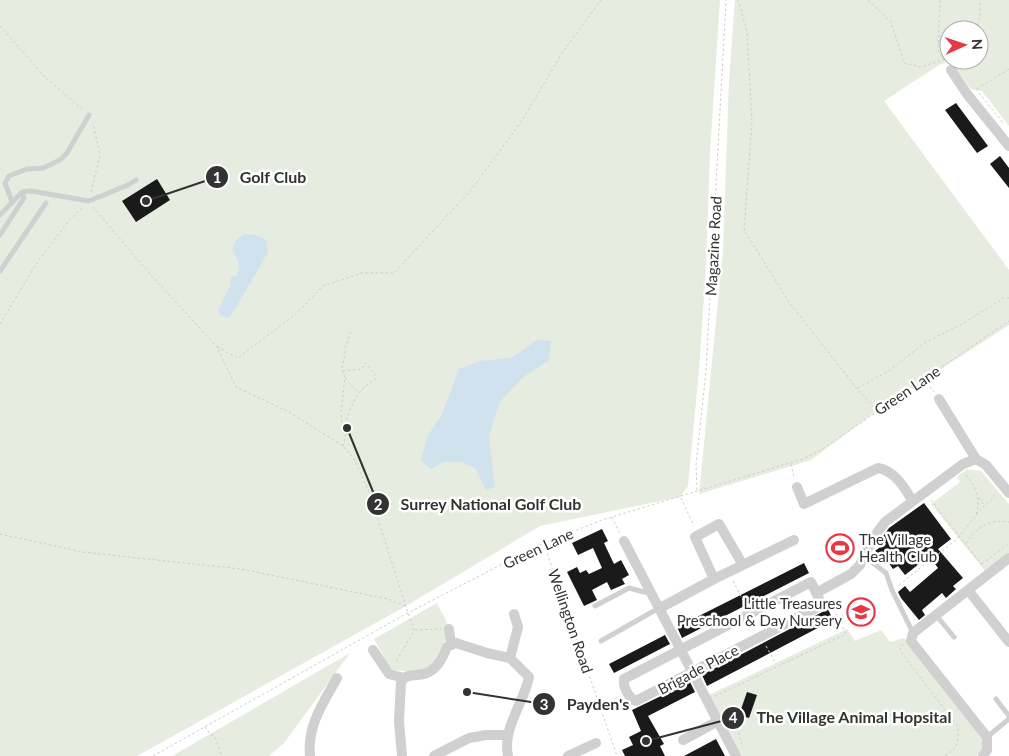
<svg xmlns="http://www.w3.org/2000/svg" width="1009" height="756" font-family="Lato,sans-serif">
<rect width="100%" height="100%" fill="#fff"/>
<path fill="#e6ecdf" fill-rule="evenodd" d="M0,0H720L710,152L706,266L699,370L688,486L680,497L540,526L406,606L137,756H0Z
M735,0H1009V126L982,91L971,89L950,61L939,65L884,101L1009,270V325L878,410L811,460L699,494L723,250L729,80ZM949,30H979V60H949Z
M967,469L981,471L1009,504V554L986,572L931,504L960,482L957,477Z
M437,603C440,610 446,618 447,625C448,638 438,664 425,669C416,673 403,671 393,670L389,666L374,639Z
M847,629L855,641L881,630L890,642L904,638L983,737V748L977,756H741L709,695Z
M350,653L284,743L269,756H172Z"/>
<path fill="#cfe2ee" d="M244,234L255,235L266,240L268,252L235,309L228,318L220,315L218,310L230,286L231,277L237,275C242,265 237,258 232,249L236,240Z
M537,340L551,341L549,360L522,378L499,403L489,436L495,487L486,490L476,469L462,462H443L431,469L421,461L427,437L442,414L459,369L480,361L511,358Z"/>
<path fill="#1a1a1a" d="M956,103L988,146L977,153L945,110Z
M1000,156L1009,168V188L990,164Z
M157,179L170,200L136,222L122,201Z
M924,503L951,539L938,549L963,578L953,586L956,589L946,598L942,593L922,610L925,615L919,620L901,598L898,592L905,586L910,592L938,568L929,556L905,575L898,566L893,569L885,558L875,551L884,544L881,539L889,528Z
M602,529L608,541L604,543L614,564L621,560L629,575L622,579L625,584L611,590L607,582L592,590L597,600L584,606L567,572L577,567L580,573L586,570L589,574L602,568L593,548L578,555L572,543Z
M804,563L809,573L682,638L677,627Z
M828,609L833,620L707,686L702,675Z
M665,635L670,644L614,673L609,664Z
M690,682L695,692L648,716L664,744L660,746L665,756H625L622,750L633,745L629,737L641,731L632,710Z
M747,692L757,695L749,718L739,715Z
M716,739L725,756H684Z"/>
<g fill="none" stroke-linecap="round" stroke-linejoin="round">
<path stroke="#cdcdcd" stroke-width="1" stroke-dasharray="2.5 2.5" stroke-linecap="butt" d="M737,0L739,2L747,32L752,122L744,230L789,302L857,389L877,410
M868,0L891,22L904,63L921,67L949,58
M940,0L938,51L944,60
M0,26L45,77L83,110
M976,30L980,16V0
M976,89L1004,124
M977,89L1009,69
M91,192L100,155L93,123
M93,207L151,275L217,347L236,387L289,412L343,446L353,457L369,492L414,631L395,663
M0,324L38,261L67,223L83,207
M217,347L238,358L297,313L323,286L362,273H394L472,189L523,119L562,53L601,0
M343,371L362,369L365,363L375,374V380C355,390 350,408 344,429
M345,378L358,393
M924,379L934,392
M858,388L890,370L926,342L962,324L996,303L1004,298H1009
M343,446L346,434L342,425L341,414L345,377L342,370L346,345L351,331
M791,464L794,477
M966,475C976,487 981,500 976,515
M697,490L696,465L706,371L726,0
M681,498L694,526
M979,498L984,505
M931,500L982,565
M612,517L620,534
M0,534L82,552L241,569L388,599L405,606
M966,543C978,527 988,519 1009,522
M544,544L617,756
M982,564L1009,543
M733,581L745,604
M899,585L956,540L981,509L996,495
M415,630L441,629
M903,644L900,647L901,652L958,727C958,743 959,748 944,756
M766,646L776,664
M715,696L846,634L832,606
M601,705L618,697
M730,709L739,734L742,746
M205,727L210,734L215,737L222,756
M153,756L404,615L539,545L602,520L803,459L821,450L1009,321"/>
<path stroke="#d0d0d0" stroke-width="5" d="M12,202L5,183L9,176L27,169L43,168L60,160L67,153L89,115
M0,215L22,192L31,191L89,201L128,185L136,180
M0,235L24,198L22,192
M0,271L46,203
M864,556L886,573L892,590L913,633
M595,606L629,588L652,594
M936,615L954,637
M601,641L659,608
M996,699L1009,716
M987,737L1009,719"/>
<path stroke="#d0d0d0" stroke-width="10" d="M951,70L967,94L1009,146
M939,399L976,459L986,465L1009,493
M797,487L804,504L878,468C895,471 904,487 912,500
M624,541L736,756
M714,579L695,537L719,524L743,565
M811,582L822,605L636,701C629,698 623,688 624,679Z
M968,590L1009,642
M816,593L851,574L860,565L873,538L885,522L963,464L976,459
M660,608L714,579L794,540
M449,629L451,644
M373,650L389,674L404,678
M510,658L518,627L514,614
M683,740L718,721
M310,756C307,726 323,703 337,678
M402,756L399,721L401,682C407,672 417,677 427,673C438,668 443,657 447,647L456,643L487,653L510,658L529,677C524,703 502,728 508,756
M434,756L469,738L486,735H507
M568,756L596,743
M983,756L987,750V737L911,641L913,633L1009,558"/>
</g>
<defs>
<g id="stadium-ring" transform="scale(1.4375)"><circle r="9.5" fill="#fff" stroke="#e63946" stroke-width="1.5"/><path d="M0-5a6.5 5 0 1 0 0 10a6.5 5 0 1 0 0-10ZM-3.5-1.8h7v3.6h-7Z" fill="#e63946"/></g>
<g id="school-ring" transform="scale(1.4375)"><circle r="9.5" fill="#fff" stroke="#e63946" stroke-width="1.5"/><path d="M0-5L7-2L0 1L-7-2ZM-4 1L0 2.5L4 1V4Q0 6-4 4Z" fill="#e63946"/></g>
</defs>
<g fill-rule="evenodd">
<use href="#stadium-ring" x="840" y="548"/>
<use href="#school-ring" x="861" y="612"/>
</g>
<g text-anchor="middle" dominant-baseline="central" stroke-width="5" stroke-linejoin="round" paint-order="stroke">
<g font-size="15" fill="#333" stroke="#fff">
<text transform="translate(713 246) rotate(-87)">Magazine Road</text>
<text transform="translate(907 390) rotate(-34)">Green Lane</text>
<text transform="translate(538 548) rotate(-25)">Green Lane</text>
<text transform="translate(571 621) rotate(71)">Wellington Road</text>
<text transform="translate(698 669) rotate(-28)">Brigade Place</text>
</g>
<g font-size="15" fill="#333" stroke="#fff" text-anchor="start">
<text x="859" y="539">The Village<tspan x="859" dy="17">Health Club</tspan></text>
<text x="842" y="603" text-anchor="end">Little Treasures<tspan x="842" dy="17">Preschool &amp; Day Nursery</tspan></text>
</g>
</g>
<path fill="none" stroke="#333" stroke-width="2" d="M146 201L217 177M347 428L378 504M467 692L544 704M646 741L733 718"/>
<g fill="#333" stroke="#fff" stroke-width="2">
<circle cx="146" cy="201" r="5"/>
<circle cx="347" cy="428" r="5"/>
<circle cx="467" cy="692" r="5"/>
<circle cx="646" cy="741" r="5"/>
<circle cx="217" cy="177" r="12"/>
<circle cx="378" cy="504" r="12"/>
<circle cx="544" cy="704" r="12"/>
<circle cx="733" cy="718" r="12"/>
</g>
<g font-size="15" text-anchor="middle" font-weight="bold" fill="#fff">
<text x="217" y="183">1</text>
<text x="378" y="510">2</text>
<text x="544" y="710">3</text>
<text x="733" y="723">4</text>
</g>
<g font-size="16" text-anchor="middle" font-weight="bold" fill="#333" stroke="#fff" stroke-width="5" stroke-linejoin="round" paint-order="stroke">
<text x="273" y="183">Golf Club</text>
<text x="491" y="510">Surrey National Golf Club</text>
<text x="598" y="710">Payden's</text>
<text x="854" y="723">The Village Animal Hopsital</text>
</g>
<g transform="translate(964 45) rotate(87)"><circle r="24" fill="#ffffff" stroke="#adadad"/>
<path d="M0-4L9 19L0 12L-9 19Z" fill="#e63946"/>
<text y="-8" font-size="14" font-weight="bold" text-anchor="middle" fill="#333333">N</text>
</g>
</svg>
